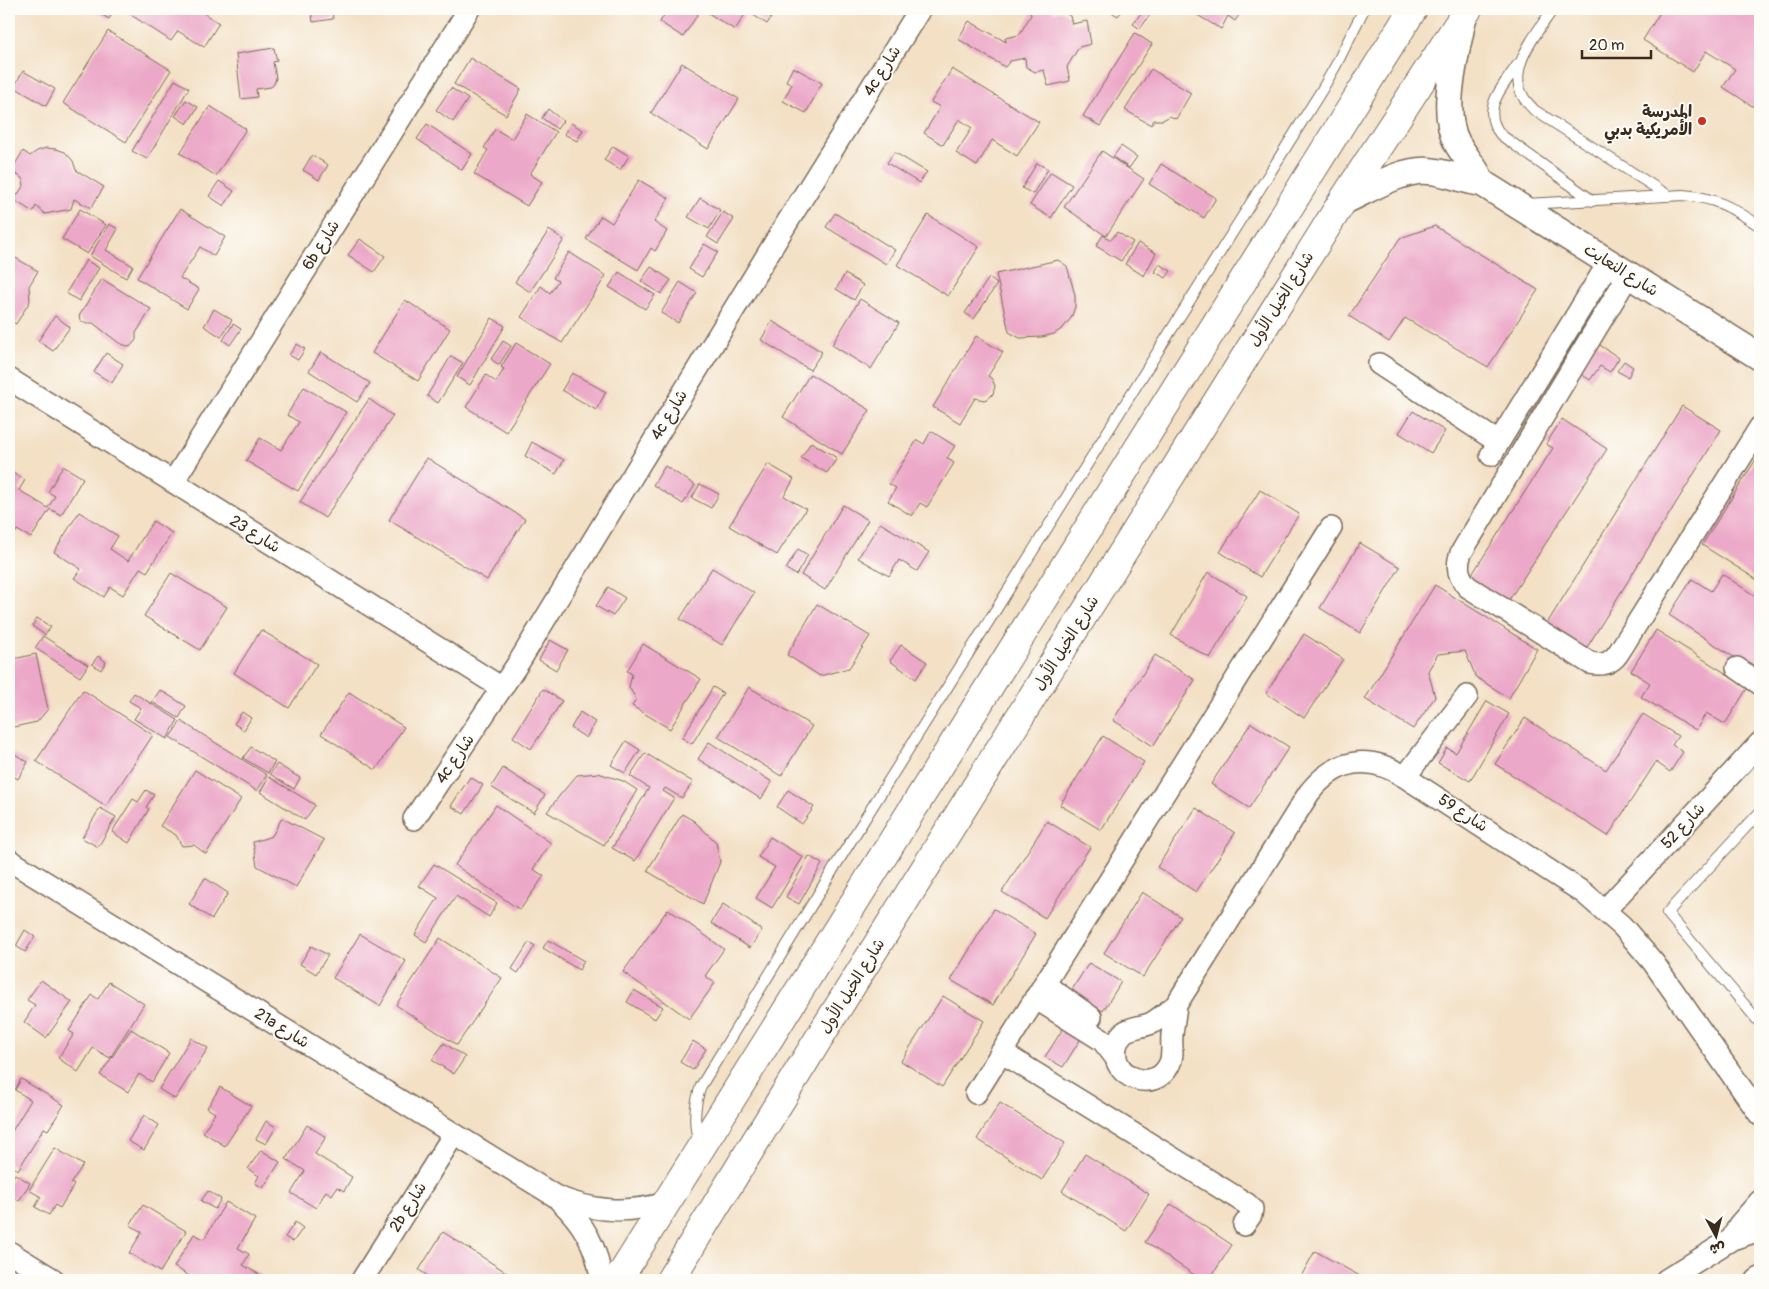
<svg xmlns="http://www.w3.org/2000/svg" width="1769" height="1289" font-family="Pangolin,'Playpen Sans Arabic',sans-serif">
<rect width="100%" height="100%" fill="#fdfcf7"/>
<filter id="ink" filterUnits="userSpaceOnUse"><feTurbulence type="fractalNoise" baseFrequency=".02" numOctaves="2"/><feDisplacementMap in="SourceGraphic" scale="10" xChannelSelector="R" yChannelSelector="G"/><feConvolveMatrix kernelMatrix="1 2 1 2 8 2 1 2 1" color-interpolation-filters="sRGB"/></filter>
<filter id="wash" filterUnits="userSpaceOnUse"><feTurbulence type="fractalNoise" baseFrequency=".0096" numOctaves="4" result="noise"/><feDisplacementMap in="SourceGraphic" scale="20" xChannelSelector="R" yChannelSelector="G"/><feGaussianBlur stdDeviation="1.12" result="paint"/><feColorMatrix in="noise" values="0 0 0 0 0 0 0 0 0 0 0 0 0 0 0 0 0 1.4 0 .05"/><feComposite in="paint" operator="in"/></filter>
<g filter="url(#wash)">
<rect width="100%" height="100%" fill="#f3e0c5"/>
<g id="blocks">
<path fill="#eca8c8" d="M92,9H115L109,19Z
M131,9H206L203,13L219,23L204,47L178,31L171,41L128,13Z
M311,9H332L333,19L313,22Z
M668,9H701L683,37L660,22Z
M707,9H777L767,24L747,11L735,30L705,11Z
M1029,9H1052L1053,12L1062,11L1070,16L1072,24L1087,21L1091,44L1079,47L1067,67L1070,81L1048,86L1044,70L1035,72L1026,67L1025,58L1010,61L1005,67L958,39L969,21L1006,42L1005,38L1019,35L1031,15Z
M1106,9H1123L1118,16Z
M1144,9H1154L1140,29L1133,24Z
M1187,9H1243L1235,21L1228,16L1221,29Z
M1662,9H1760V111L1723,87L1735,69L1706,51L1693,72L1643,40Z
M108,31L171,70L126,142L63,103Z
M1135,33L1152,44L1100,126L1083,116Z
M274,48L277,61L273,62L276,78L274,84L271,87L256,89L257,97L241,99L236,54Z
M470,58L521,89L506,115L454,84Z
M682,63L739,99L708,149L651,113Z
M793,67L822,83L806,113L783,101L792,84L786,81Z
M952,69L1039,122L1017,156L992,140L977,166L956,153L972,128L959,119L943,145L924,133L940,107L931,102Z
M1151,69L1191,93L1176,119L1170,116L1163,120H1154L1151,125L1125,110Z
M23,71L55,89L46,106L14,87Z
M175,80L189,88L147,159L132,151Z
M451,88L468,99L453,122L436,110Z
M186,100L198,107L187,124L175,116Z
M210,106L246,129L216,176L180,153Z
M548,109L563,121L557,129L542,118Z
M527,114L556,132L530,174L542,182L527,206L474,174L488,150L484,148L495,129L512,139Z
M571,123L583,130L577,141L564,134Z
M427,124L472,154L462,170L417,139Z
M613,146L629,156L620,170L604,160Z
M1121,146L1137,157L1129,168L1113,157Z
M46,148L56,149L65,152L73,161L76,170L104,187L91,208L74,199L71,209L45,214L36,206L33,212L14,200L24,185L22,178L11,171L23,151L30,156L37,151Z
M1102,151L1144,179L1106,236L1064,207Z
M894,152L927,172L919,183L887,163Z
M312,155L328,165L319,180L303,170Z
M1037,163L1048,169L1033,194L1022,188Z
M1161,164L1216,198L1204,218L1149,184Z
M1051,172L1072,185L1051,218L1030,205Z
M639,180L669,198L654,222L667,231L655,251L651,248L638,270L586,239L601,216L612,223Z
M219,181L234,191L224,206L209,196Z
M700,198L720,210L709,229L688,217Z
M80,209L106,225L87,254L62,239Z
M180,209L225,237L214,256L200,247L180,278L199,289L187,309L137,278Z
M723,212L734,219L718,244L707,237Z
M835,213L895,250L886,264L826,227Z
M928,215L979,247L948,296L897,265Z
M109,224L118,229L106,250L133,266L126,278L90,256Z
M1435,226L1538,290L1488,367L1405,318L1389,342L1349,316L1400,238Z
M9,228L11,230L14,257L38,271L29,286L30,301L16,324L9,320Z
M549,230L564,240L530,292L515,282Z
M1117,232L1133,242L1121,261L1096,246L1103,235L1111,240Z
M360,239L385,256L374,272L348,255Z
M1138,243L1156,253L1144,276L1125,264Z
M704,244L718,252L702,277L689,269Z
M569,252L606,276L562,343L521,317L541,286L550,293L558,281L553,278Z
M86,260L99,268L79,301L66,293Z
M1058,260L1067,266L1075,295V307L1071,318L1063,328L1054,334L1042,337L1020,338L1009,332L996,274Z
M1159,264L1171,271L1166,278L1155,272Z
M651,267L671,280L661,294L641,281Z
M619,272L655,295L645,309L609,287Z
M845,274L863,285L854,300L836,289Z
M989,278L997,284L974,319L965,313Z
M102,279L151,309L136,333V340L130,347L119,343L93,323H84L80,320L79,316Z
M680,282L697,293L678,323L661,313Z
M860,299L899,323L871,369L832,345Z
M405,300L450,329L418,381L372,353Z
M214,309L232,320L221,337L204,326Z
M55,316L70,327L53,351L38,341Z
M492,318L505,326L470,385L457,377Z
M772,321L822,352L810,370L761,340Z
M233,324L241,329L230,345L223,340Z
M976,336L1003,352L988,376L992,379L995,386L993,394L989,398L984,400L975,398L960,423L933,407Z
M503,341L511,346L499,365L491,359Z
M516,343L550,364L506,432L466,407L486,375L496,382L504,369L501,367Z
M1597,343L1619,358L1610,372L1600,366L1590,380L1578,372Z
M297,344L305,349L298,360L289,355Z
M321,352L370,383L357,402L309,371Z
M106,353L123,364L112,383L94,372Z
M451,356L463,363L438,403L427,396Z
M1624,361L1633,367L1628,377L1617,371Z
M572,373L606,392L596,410L562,390Z
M810,374L870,410L842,454L783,417Z
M304,387L346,412L298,491L246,461L260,438L281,450L299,422L287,415Z
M369,399L393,416L325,518L300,502Z
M1682,406L1721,430L1586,649L1546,625Z
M1413,411L1445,431L1431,453L1399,433Z
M1562,419L1607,449L1507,603L1469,579L1553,448L1546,444Z
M931,431L955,446L947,458L954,463L927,507L920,503L912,516L888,501L896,488L889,484L917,440L924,444Z
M532,442L564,460L556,474L525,456Z
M811,442L837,458L827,473L801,458Z
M1760,453V579L1759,581L1702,545Z
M427,458L525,519L487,580L389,520Z
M768,464L794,479L784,496L806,509L777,555L729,526Z
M63,466L83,478L61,515L50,509L31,538L17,530L10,542L9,541V471L25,480L19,490L48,508L55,496L48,492Z
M665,466L695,485L683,504L653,485Z
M700,484L719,494L711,508L692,498Z
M1260,490L1299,514L1260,577L1220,552Z
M843,505L868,520L825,590L801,575Z
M79,512L118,536L110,549L128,561L153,521L172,533L147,572L140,568L123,595L110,587L104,597L74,578L81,569L54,552Z
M880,523L929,552L917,571L899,560L889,576L858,558Z
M1360,543L1400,567L1360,633L1320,608Z
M798,549L808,555L796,575L786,569Z
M712,568L754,593L722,645L680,619Z
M1208,572L1247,596L1210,658L1171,635Z
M171,573L227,607L200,650L144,616Z
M1722,574L1760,599V674L1669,615L1692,579L1711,591Z
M1435,585L1537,649L1509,698L1476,677L1465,651L1438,654L1428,671L1435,697L1413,729L1365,699Z
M608,587L625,598L613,616L596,606Z
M817,604L870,636L849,668L820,676L787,655Z
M37,618L51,627L45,635L32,626Z
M261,630L317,664L289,708L234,673Z
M1656,630L1748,687L1725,724L1706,713L1696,730L1641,697L1650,683L1631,671Z
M1304,634L1343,659L1304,718L1266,693Z
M43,636L88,665L80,677L35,648Z
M550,640L568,650L556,670L539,660Z
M643,644L701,679L670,729L632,706L636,699L629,687L632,674L627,671Z
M901,645L927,662L916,679L890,661Z
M36,654L48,709L37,722L9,728V660Z
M1155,655L1195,680L1153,746L1113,720Z
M98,656L106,662L101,670L92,664Z
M713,687L723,693L692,744L682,738Z
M749,687L812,726L781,776L718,737Z
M543,689L562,701L531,749L513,737Z
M83,690L153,735L106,806L36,761Z
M160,690L186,706L179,718L152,702Z
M349,692L404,727L376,770L321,734Z
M134,693L178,720L167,739L134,719L141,708L129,701Z
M1487,701L1509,714L1470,781L1438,763L1447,748L1456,753Z
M242,712L251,718L244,730L234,724Z
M580,712L595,722L586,738L571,728Z
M1643,714L1678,736L1672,745L1683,752L1670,772L1656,762L1608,836L1495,764L1525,718L1606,770Z
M181,721L267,775L257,791L170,737Z
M1251,723L1289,747L1249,808L1211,784Z
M1103,736L1144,762L1101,830L1060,805Z
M626,741L640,750L625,773L611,765Z
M709,742L772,782L761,799L698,759Z
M251,747L275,762L268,773L243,758Z
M13,753L28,762L18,779L9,774V761Z
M645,753L693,782L682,798L665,788L663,791L674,798L635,861L612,848L649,788L630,776Z
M277,764L300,778L294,789L270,774Z
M503,768L545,795L534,813L491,787Z
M195,770L241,799L206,854L194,845L182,846L176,835L160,826Z
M598,773L623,781L637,790L604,845L547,812L560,795L577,775Z
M269,777L315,805L305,820L260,792Z
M470,777L483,785L464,814L451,806Z
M146,790L154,795L146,807L149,809L129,843L112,832L133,799L138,802Z
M788,790L814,807L802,824L777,807Z
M496,805L551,843L533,869L544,876L520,910L455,865Z
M100,808L116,817L98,847L82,838Z
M1196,808L1235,833L1196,892L1157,867Z
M682,814L694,821L716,842L720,862L703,904L647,871Z
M282,818L324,840L296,887L257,866L253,842L272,836Z
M1047,821L1090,847L1045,918L1002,892Z
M770,837L803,857L772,908L756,898L775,867L758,857Z
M809,856L822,864L799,904L786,897Z
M434,864L497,903L489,917L456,896L426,942L415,935L438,898L419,886Z
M205,878L228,893L212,919L189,904Z
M1142,892L1181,917L1143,977L1104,953Z
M723,904L762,930L750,948L711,923Z
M668,909L724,949L705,976L715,983L689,1019L623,972Z
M994,909L1036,934L993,1005L951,980Z
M25,930L35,937L25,952L16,946Z
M360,934L406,961L380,1006L333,978Z
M440,938L502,978L457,1045L396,1005Z
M548,940L584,961L579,970L543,948Z
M529,942L535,946L518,973L512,969Z
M311,946L328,955L316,974L300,964Z
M1089,963L1121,982L1103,1011L1071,991Z
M41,980L72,1002L46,1038L24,1022L35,1005L27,1000Z
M109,982L144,1004L110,1058L93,1048L78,1072L58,1058L74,1034L69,1031L92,995L98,999Z
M634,990L663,1007L655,1019L627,1002Z
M943,996L984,1021L942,1087L901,1061Z
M1066,1024L1083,1035L1063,1067L1045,1057Z
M131,1029L169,1053L152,1082L139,1074L128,1092L100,1075Z
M191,1038L208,1048L175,1099L159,1089Z
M693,1041L706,1049L693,1070L680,1062Z
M444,1043L465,1057L454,1074L432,1060Z
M21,1079L64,1105L48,1130L44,1128L18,1170L9,1164V1136L31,1100L15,1090Z
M220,1087L251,1106L225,1146L203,1132L215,1113L207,1108Z
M1000,1103L1065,1143L1042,1180L977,1139Z
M144,1115L159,1125L144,1150L128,1141Z
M266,1121L276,1127L266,1144L256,1139Z
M307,1125L326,1137L315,1154L352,1177L344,1191L337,1187L332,1195L326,1191L316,1208L291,1193L305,1171L286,1159Z
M55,1148L83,1165L71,1183L74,1185L60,1208L55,1205L49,1215L35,1207L41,1197L29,1190Z
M261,1150L280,1162L263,1188L255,1183L259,1176L248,1169Z
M1085,1154L1149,1194L1126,1231L1062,1191Z
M15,1174L30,1183L19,1201L9,1194V1183Z
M208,1191L221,1199L215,1209L201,1201Z
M226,1202L255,1219L238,1248L249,1254L243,1265L269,1280H197L174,1267L194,1234L204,1239Z
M1171,1204L1232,1245L1209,1280H1202L1145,1242Z
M143,1205L186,1231L160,1272L129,1253L142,1232L130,1225Z
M295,1222L303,1228L293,1242L285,1237Z
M443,1232L509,1274L505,1280H434L419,1270Z
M1315,1251L1367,1280H1299Z"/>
</g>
</g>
<g filter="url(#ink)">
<use href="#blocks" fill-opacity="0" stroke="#7b6a58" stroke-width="1"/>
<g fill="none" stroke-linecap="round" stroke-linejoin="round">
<g stroke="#7b6a58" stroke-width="12">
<path id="service" d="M1553,9C1537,33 1505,69 1524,98C1526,102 1531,106 1534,110L1669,196
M1518,64C1503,87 1479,109 1501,135L1593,201
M1527,204L1683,195C1718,198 1732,208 1760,226
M1760,812L1667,913L1760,1023
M699,1143C693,1123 694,1105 701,1086L839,860L1323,88L1336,65L1364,9"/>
</g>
<g stroke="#7b6a58" stroke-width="24">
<path id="minor" d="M1629,274L1461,553C1456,566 1458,577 1468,587L1590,663C1603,666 1612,663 1619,652L1760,427
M1379,364L1498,442
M9,379L502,688
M1491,455L1609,262
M173,482L469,9
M1737,668L1760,684
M1405,777L1467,696
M414,819L519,662L780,234L920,9
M9,860L555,1196C592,1212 627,1214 666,1203
M1605,910L1760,743
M1044,984L1091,1017
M1035,998L1102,1040L1116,1058
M1176,1005L1309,793C1336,759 1368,753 1405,777L1584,893L1622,926L1653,962L1760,1115
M1176,1005C1175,1015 1173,1025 1172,1035C1171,1045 1174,1056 1169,1065C1155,1094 1110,1078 1116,1047C1117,1042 1119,1037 1123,1033C1130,1027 1143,1027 1152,1023C1160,1018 1168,1011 1176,1005Z
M1001,1052L1247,1204L1252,1209L1251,1215L1244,1225
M976,1093L1331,528
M559,1200C582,1221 598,1248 601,1280
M1732,1239L1739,1225L1760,1201
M9,1252L54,1280
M362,1280L454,1134
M1666,1280L1732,1239L1760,1230
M1757,1280L1760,1278"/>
</g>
<g stroke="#7b6a58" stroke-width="29">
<path id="tertiary" d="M1463,17C1457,53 1439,110 1457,143C1465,157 1476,168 1482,183
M1342,202C1367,191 1402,168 1429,171C1447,172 1464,181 1482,183L1760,357"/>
</g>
<g stroke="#7b6a58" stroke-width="30">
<path id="secondary" d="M618,1280L1413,9
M670,1280L832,1017L1342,202L1468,9"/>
</g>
<use href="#service" stroke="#fff" stroke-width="10"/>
<use href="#minor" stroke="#fff" stroke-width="21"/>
<use href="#tertiary" stroke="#fff" stroke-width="26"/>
<use href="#secondary" stroke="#fff" stroke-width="28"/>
</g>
</g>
<circle fill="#c8321e" stroke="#fdfcf7" stroke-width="2" cx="1702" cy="121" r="5"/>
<g text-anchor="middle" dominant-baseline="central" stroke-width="4" stroke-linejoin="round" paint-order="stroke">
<g font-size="16" fill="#3b2a1e" stroke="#fdfcf7">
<text transform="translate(882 71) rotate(-58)">4c شارع</text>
<text transform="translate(321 245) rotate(-58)">6b شارع</text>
<text transform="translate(1621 270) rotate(32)">شارع النعايت</text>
<text transform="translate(1281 299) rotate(-58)">شارع الخيل الأول</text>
<text transform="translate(669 415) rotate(-59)">4c شارع</text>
<text transform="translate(255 534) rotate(32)">شارع 23</text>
<text transform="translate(1066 643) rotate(-58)">شارع الخيل الأول</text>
<text transform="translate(455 759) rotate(-56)">4c شارع</text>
<text transform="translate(1463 813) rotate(33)">شارع 59</text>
<text transform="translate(1683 826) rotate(-47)">شارع 52</text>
<text transform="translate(852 986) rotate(-58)">شارع الخيل الأول</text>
<text transform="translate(282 1028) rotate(32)">21a شارع</text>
<text transform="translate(408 1207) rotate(-58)">2b شارع</text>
</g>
<g font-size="16" font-weight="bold" fill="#3b2a1e" stroke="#fdfcf7" text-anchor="end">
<text x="1692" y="112">المدرسة<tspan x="1692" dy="18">الأمريكية بدبي</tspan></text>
</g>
</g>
<rect width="1769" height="1289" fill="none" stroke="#fdfcf7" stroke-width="30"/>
<g transform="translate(1716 1236) rotate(173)" stroke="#fdfcf7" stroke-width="4" paint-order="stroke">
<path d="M0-4L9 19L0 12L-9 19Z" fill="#3b2a1e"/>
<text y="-8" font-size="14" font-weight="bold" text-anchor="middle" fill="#3b2a1e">ش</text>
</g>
<path d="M1582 50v8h69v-8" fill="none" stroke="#3b2a1e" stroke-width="2.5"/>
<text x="1589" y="50" font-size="15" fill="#3b2a1e" stroke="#fdfcf7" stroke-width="4" paint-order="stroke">20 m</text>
</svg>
